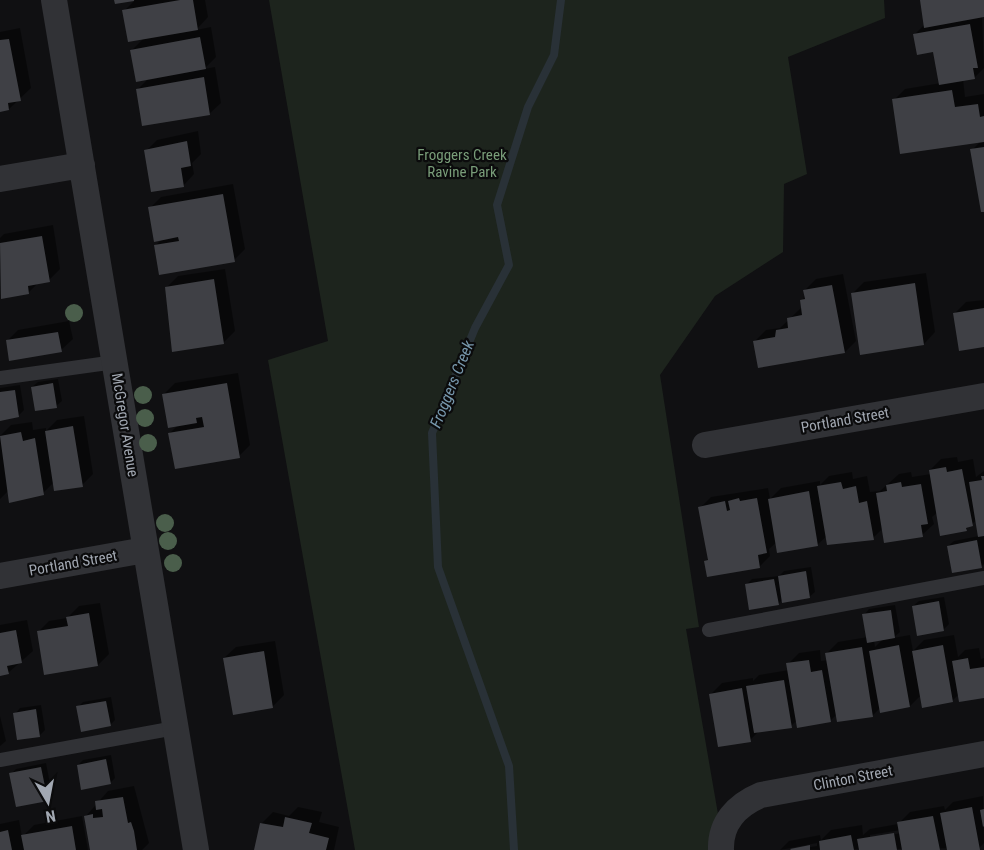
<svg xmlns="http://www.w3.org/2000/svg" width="984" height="850" font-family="'Roboto Condensed',sans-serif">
<rect width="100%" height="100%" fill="#101012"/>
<path fill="#1d241d" d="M269,0H884L885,18L788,57L807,174L784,184L783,252L715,296L660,375L699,627L686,629L718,814L709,850H355L268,360L328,341Z"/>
<path fill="#0007" fill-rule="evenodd" d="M116,0H205L208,17L196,30L211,27L216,57L204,69L215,67L221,103L209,114L138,89L149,78L132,50L144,38L124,11L135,0L116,3Z
M921,0H984V16H982L984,68L975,77L963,79L965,97L984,94V210L972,150L981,141L894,100L905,89L941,83L935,50L915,34L925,24Z
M20,28L31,88L9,109L0,110V32Z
M198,131L201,154L192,163L194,174L183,186L146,151L157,140Z
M233,184L245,249L234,260L156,245L163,238L150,208L161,197Z
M53,225L60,269L49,280L39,282L29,292L2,297L0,238L4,234Z
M225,269L235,331L224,342L167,287L178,276Z
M926,273L935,332L924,344L853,293L864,282Z
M843,274L856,341L845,352L818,358L755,341L766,330L780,328L802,307L805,290L816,279Z
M984,300V345L955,313L966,302Z
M69,321L73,339L61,350L7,341L18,330Z
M238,373L250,445L239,456L170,433L178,425L164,394L175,383Z
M58,379L62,401L56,406L32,387L38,382Z
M20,385L24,410L18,416L0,419V388Z
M84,416L93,474L82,485L54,482L43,493L9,490L0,499V436L11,425L32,422L33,430L46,428V431L57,420Z
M957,457L958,462L973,459L976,477L984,471V564L982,566L948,546L954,541L979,536L977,520L966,529L938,512L932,517L934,524L922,535L883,528L873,538L827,536L817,545L777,542L769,549L770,556L759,567L706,561L709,558L700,508L711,497L768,488L770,499L781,488L820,481V485L829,476L852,472L853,479L867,476L870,492L880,491L899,474L911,472L912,477L931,474L930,470L941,459Z
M811,567L815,592L809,597L783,599L778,604L747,584L752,579L779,576L784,571Z
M944,597L949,624L943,630L913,606L919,601Z
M100,603L109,654L98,665L38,632L49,621L67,618L79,606Z
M895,605L900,632L893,638L910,635L913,651L924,640L954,635L958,657L965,650L979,648L981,659L984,658V697L959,694L952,701L921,695L910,706L880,708L873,715L838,721L837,714L830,721L797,720L791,726L759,731L750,740L711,694L722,683L753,678V681L759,675L789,670L788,664L799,653L820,650L821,661L828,660L827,653L838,642L868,637L864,615L869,609ZM883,639L875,647L874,640Z
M27,620L33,651L8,673L0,675V625Z
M275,641L284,695L273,706L224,658L236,647Z
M111,697L115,720L110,725L78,707L83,702Z
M41,705L45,730L40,735L15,714L20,708Z
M0,716L6,741L0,746Z
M111,755L115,778L110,783L78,765L83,760Z
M46,763L52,794L47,800L11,774L16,769Z
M134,786L149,843L142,850H92L86,816L108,791Z
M983,796L984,843L979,848L792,850L817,846V843L780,850L789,841L820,835L821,840L831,830L862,825L863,835L870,829L898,824L910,812L944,806L945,810L953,802ZM901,830V833L870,839V835Z
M298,807L322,812L319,822L339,827L334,850H256L262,823L273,812L289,816Z
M82,816L88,850H0V824L19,820L22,837L34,825Z"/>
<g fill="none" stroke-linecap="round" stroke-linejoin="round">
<path stroke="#293137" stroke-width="8" d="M514,850L509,766L438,567L432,433L475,328L509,265L497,205L528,107L554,55L561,0"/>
</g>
<path fill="#3f4045" d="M114,0H134V1L115,4Z
M180,0H193L198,30L128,42L122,10Z
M920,0H984V17L924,28Z
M970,24L978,68H973L975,79L939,85L933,52L917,55L913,34Z
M200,37L206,69L136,82L130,50Z
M9,39L21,101L8,103L9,110L0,112V40Z
M204,77L210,115L142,126L136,89Z
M952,90L955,107L978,104L980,117L984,116V142L900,154L892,99Z
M187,141L191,166L181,168L184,187L151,192L144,150Z
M984,147V212H981L970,149Z
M223,194L235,262L159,275L154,245L179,241L178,237L154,242L148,207Z
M42,236L50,282L28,286L29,294L1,299L0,243Z
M214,279L224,344L172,352L165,287Z
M915,283L924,345L860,355L851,293Z
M832,285L845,353L758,368L753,341L775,337L776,330L788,328L787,318L802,315L800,300L805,299L803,290Z
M984,308V347L959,351L953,313Z
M58,332L62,352L9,361L6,340Z
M53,383L57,408L35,411L31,387Z
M227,383L240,458L175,469L168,433L204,427L202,417L196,418L197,423L168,428L162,394Z
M15,390L19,417L0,421V392Z
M73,426L83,487L54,491L45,431Z
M21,432L23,441L35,438L44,495L9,503L0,436Z
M946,467L947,472L962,469L973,526L966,528L967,531L940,536L929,470Z
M981,476H984V536L978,537L969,482L982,480Z
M841,482L843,489L856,486L859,503L867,501L874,540L827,545L817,486Z
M901,482L902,487L921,484L928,524L921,525L923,537L884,543L876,493L887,491L886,485Z
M809,491L818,546L777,553L768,499Z
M739,498L740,501L757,498L767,553L758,555L760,568L707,577L704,561L708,560L698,507L725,501L727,511L730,510L728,501Z
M977,540L982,568L952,573L947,546Z
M806,571L810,598L782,603L778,576Z
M774,579L779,605L749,610L745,584Z
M939,601L944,631L917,636L912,606Z
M891,610L895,638L867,643L862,614Z
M89,613L98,666L44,675L37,631L68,626L66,617Z
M16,630L22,663L7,666L9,674L0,676V633Z
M899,645L910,707L880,713L869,651Z
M943,645L953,702L922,708L912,651Z
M862,647L873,717L837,722L825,653Z
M264,651L273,708L233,715L223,658Z
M968,658L970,669L984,667V698L959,702L952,661Z
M809,660L811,672L822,670L831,722L797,728L786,663Z
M784,680L792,728L754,733L746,686Z
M742,688L751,742L718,747L709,694Z
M106,701L111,726L81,732L76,706Z
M36,709L40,737L17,740L13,713Z
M106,759L111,784L81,790L77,765Z
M41,767L48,801L16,807L9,773Z
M123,797L128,823L131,822L134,831L137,850H90L84,816L93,814V818L103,817L102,809L96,810L95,801Z
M972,807L980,850H947L940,813Z
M984,809V826L983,827L980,810Z
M933,816L940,850H902L897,822Z
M285,817L312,823L309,833L329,838L326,850H254L260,823L283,827Z
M72,826L76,850H24L21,835Z
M8,830L12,850H0V832Z
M894,833L897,850H859L857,839Z
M851,835L854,850H820L819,841Z
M810,845V850H791L790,849Z"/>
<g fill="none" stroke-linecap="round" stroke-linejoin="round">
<path stroke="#313236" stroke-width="14" d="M0,378L115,362
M709,630L984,578
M0,760L175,728"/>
<path stroke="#313236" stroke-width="26" d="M54,0L196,850
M0,179L82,165
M705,445L984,396
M0,576L145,550
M721,850C720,823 737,805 761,795L984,754"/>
</g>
<g fill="#4a5e4b">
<circle cx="74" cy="313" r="9"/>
<circle cx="143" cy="395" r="9"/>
<circle cx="145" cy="418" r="9"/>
<circle cx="148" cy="443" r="9"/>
<circle cx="165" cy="523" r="9"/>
<circle cx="168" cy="541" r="9"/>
<circle cx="173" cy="563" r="9"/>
</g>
<g text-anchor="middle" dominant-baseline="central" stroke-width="4.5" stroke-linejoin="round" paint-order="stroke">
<g font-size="15" fill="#799d79" stroke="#0b0b0c">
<text x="462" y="155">Froggers Creek<tspan x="462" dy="17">Ravine Park</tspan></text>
</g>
<g font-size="15" fill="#a2a8b2" stroke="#0b0b0c">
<text transform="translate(845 420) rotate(-10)">Portland Street</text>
<text transform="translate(125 425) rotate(81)">McGregor Avenue</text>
<text transform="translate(73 563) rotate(-10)">Portland Street</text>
<text transform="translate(853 778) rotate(-11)">Clinton Street</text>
</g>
<g font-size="16" font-style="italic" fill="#7898ad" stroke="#0b0b0c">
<text transform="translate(452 384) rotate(-68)">Froggers Creek</text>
</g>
</g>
<g transform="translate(48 802) rotate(170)" stroke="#0b0b0c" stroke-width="4.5" paint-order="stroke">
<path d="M0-4.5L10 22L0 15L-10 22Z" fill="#a2a8b2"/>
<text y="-9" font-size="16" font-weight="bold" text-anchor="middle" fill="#a2a8b2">N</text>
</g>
</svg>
